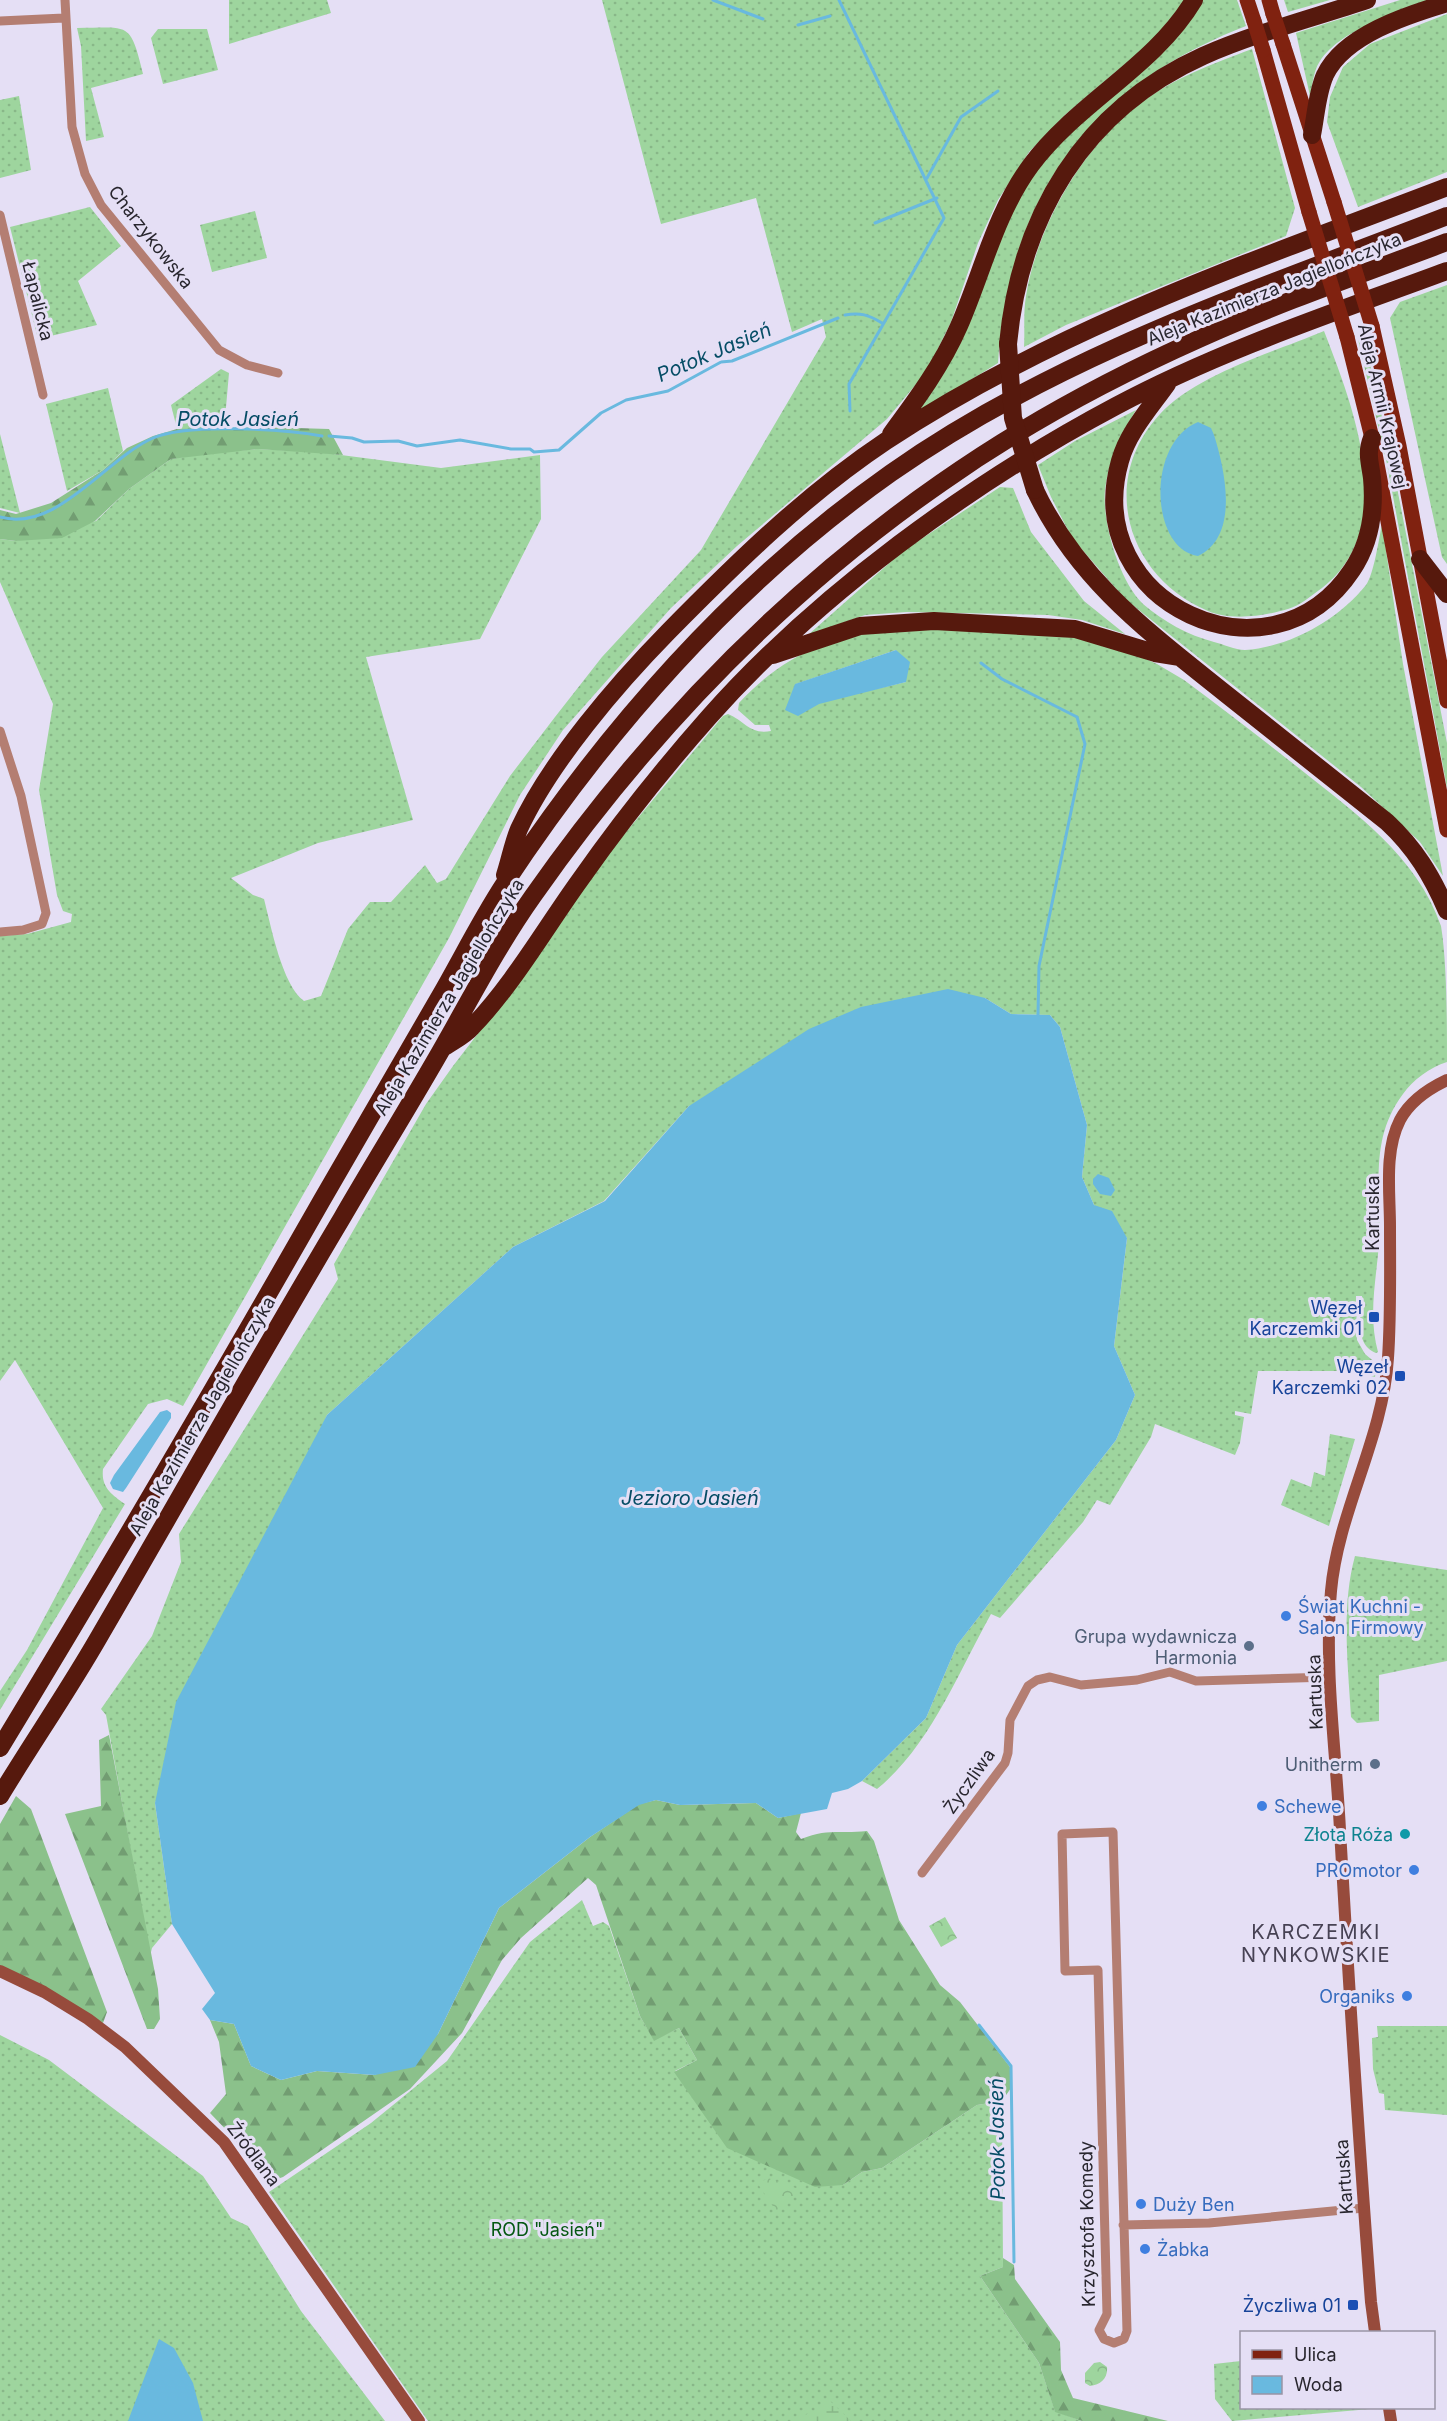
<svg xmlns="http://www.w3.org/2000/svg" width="1447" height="2421" font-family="Inter,sans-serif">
<defs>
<pattern id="grass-dots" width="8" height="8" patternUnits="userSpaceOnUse" patternTransform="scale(1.5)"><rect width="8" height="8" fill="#9ed59e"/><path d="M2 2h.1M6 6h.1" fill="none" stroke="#88b788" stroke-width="1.8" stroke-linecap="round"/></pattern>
<pattern id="forest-firs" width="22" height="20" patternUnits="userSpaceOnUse" patternTransform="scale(1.5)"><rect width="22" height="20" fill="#8bc18b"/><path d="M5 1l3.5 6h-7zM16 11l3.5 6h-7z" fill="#729d72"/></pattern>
<pattern id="wetland-marsh" width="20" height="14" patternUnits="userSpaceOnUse" patternTransform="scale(1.5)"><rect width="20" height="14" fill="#9ed59e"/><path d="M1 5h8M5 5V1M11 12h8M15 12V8" fill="none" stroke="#88b788"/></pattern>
<pattern id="park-crowns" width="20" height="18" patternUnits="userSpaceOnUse" patternTransform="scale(1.5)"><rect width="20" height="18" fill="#9ed59e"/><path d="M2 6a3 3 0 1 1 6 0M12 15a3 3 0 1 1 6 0" fill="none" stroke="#88b788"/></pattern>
</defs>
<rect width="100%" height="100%" fill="#e5dff5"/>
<path fill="url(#grass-dots)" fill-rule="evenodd" d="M327,0L331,13L229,44V0Z
M602,0H1186L1151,42L1066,114L1029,152L998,200L978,243L951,322L927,371L887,419L737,546L671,608L563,730L520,795L449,938L183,1406L167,1399L148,1404L103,1469C101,1487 111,1494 125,1504L0,1710V1691L27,1650L103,1508L15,1360L0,1381V936L27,934L71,922L72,914L63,911L57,895L39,790L53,704L0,582V539L16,541L96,521L129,489L171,459L208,453L258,449L318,452L441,468L540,455L541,519L480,639L366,657L413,820L318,843L231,878L253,895L264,899C271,926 282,985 304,1001L321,996L348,929L370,902H391L425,865L437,883L446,879L510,776L555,717L602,657L701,550L826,337L822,319L792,332L756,198L661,224Z
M1202,0H1237L1246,26C1089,87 1009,196 998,363L911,417L1028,180L1064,138Z
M1284,0H1330L1288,12Z
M1400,0H1436C1400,13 1332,30 1316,69C1313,77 1312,88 1310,96L1296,33Z
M1447,14V172L1358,207L1327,122L1330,97L1343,67L1370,44Z
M77,28C129,28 130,20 143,74L91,88L104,137L86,141L81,46Z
M158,29H207L218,70L163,84L151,38Z
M1252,49L1295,208L1286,236L1066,325L1024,347C1025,331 1023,313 1026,296C1037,227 1081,149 1137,106C1171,79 1212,64 1252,49Z
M19,96L31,170L0,178V100Z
M90,207L121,246L78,281L97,325L38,339L10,227Z
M255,211L267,258L212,272L200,225Z
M1447,285V564L1442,557L1390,318L1400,302Z
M1324,331C1353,406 1401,527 1322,588C1311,596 1301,605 1288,609C1264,616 1231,621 1208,611C1127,577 1098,481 1160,414C1196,375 1274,352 1324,331Z
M1364,337L1391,457L1447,743V788L1387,464L1358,339Z
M221,369L229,373L224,430L177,429L171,405Z
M108,388L123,451L103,470L67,491L46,404Z
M1136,410C1121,434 1108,461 1105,490C1102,522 1119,581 1143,604C1164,622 1188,635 1214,642C1223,644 1235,650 1245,650C1290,647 1338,620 1366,585C1374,574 1379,538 1382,524L1403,664L1443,876L1420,842L1361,787L1125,599L1072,538L1051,497L1038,465L1075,441Z
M0,434L20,513L0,508Z
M1000,487L1013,488L1031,532L1084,601L1125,634L1082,620L1048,615L907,612L865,615L808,635L903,551Z
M892,628L1075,635L1115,645L1157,664L1184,680C1223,709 1262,739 1300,769C1355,813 1417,856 1441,926C1447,962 1447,1023 1447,1062C1430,1067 1413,1080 1403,1094C1368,1141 1382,1189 1379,1244C1376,1281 1368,1316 1378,1352L1376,1353C1354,1345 1361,1315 1362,1296H1356L1357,1340L1365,1354L1377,1364L1375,1377L1371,1376L1370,1371H1258L1251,1414L1235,1411V1415L1244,1417L1240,1443L1235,1455L1155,1424L1151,1437L1110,1505L1097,1500L1083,1522L1000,1618L991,1614C958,1673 930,1746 877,1789L862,1781L926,1718L957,1645L1116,1440L1135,1395L1114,1346L1127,1238L1094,1205L1082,1177L1087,1125L1060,1027L1050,1015L1011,1014L985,998L689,1106L604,1201L513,1247L327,1415L155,1803L172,1924L152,1948L150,1956L106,1715L101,1709L152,1636L181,1562L179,1534L338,1279L334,1264L426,1104L453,1066L516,984L611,850L723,716L728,714C745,721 750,735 771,731L769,725H755L738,710L739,703C782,656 829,637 892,628ZM896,650L906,682L786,710L796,684Z
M1330,1434L1355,1439L1329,1526L1281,1505L1291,1479L1311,1487L1314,1472L1325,1476Z
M1355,1556L1447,1570V1661L1379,1675V1721L1357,1723L1351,1717C1348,1664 1341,1607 1355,1556Z
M582,1900L593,1926L603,1922L609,1926L640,2016L654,2040L679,2028L697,2060L675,2071L843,2185L862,2172L882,2168L977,2105L1002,2101L1003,2267L980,2276L1039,2363L1055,2411L1082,2421H428L269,2192L371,2123L447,2061L530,1942Z
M1377,2026H1447V2115L1385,2110L1384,2094L1379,2093L1373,2069L1372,2038L1378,2037Z
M0,2035L49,2060L203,2176L231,2218L248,2226L301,2311L385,2421H0Z
M1241,2361L1242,2408L1370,2409L1232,2421L1215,2399L1214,2364Z"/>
<path fill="url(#forest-firs)" d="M263,427L329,429L343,455L258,449L171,459L129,489L95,521L62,538L16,541L0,539V510L16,514L51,503L103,470L127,448L153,436L177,429Z
M109,1735L158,1989L160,2019L154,2029H147L65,1814L101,1806L99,1740Z
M16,1796L31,1809L107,2012L103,2023L0,1968V1824Z
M656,1800L680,1805L756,1803L778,1818L801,1813L796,1832L801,1839C828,1828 840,1834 867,1831L874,1841L899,1920L940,1985L960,2002L1010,2067L1011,2088L1002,2101L977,2105L882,2168L862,2172L843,2185L815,2187L727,2148L674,2072L697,2060L679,2028L654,2041L640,2016L596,1885L588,1878L521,1938L502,1960L462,2033L410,2089L283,2177L266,2183L233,2137L210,2113L226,2094L219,2042L210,2020L234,2024L251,2066L281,2080L317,2071L375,2075L438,2034L499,1908L590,1837L639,1804Z
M1003,2258L1014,2265L1015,2279L1060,2342L1061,2370L1073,2398L1168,2421H1082L1055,2412L1039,2363L980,2276L1003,2267Z"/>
<path fill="url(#wetland-marsh)" d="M829,2400L851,2421H793C804,2413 822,2412 829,2400Z"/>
<path fill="url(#park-crowns)" d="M945,1917L957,1938L941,1947L929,1926Z
M768,2178L801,2190L776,2211L758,2184Z
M1100,2362L1107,2367C1108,2378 1101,2385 1090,2386L1085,2383V2373L1094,2363Z"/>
<path fill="#69b9df" d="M1198,422L1211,428L1214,435C1225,470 1240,536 1198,556C1150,549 1146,443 1198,422Z
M896,650L910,662L906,682L819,704L798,716L785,710L795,684Z
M948,989L985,998L1011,1014L1050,1015L1060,1027L1087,1125L1082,1177L1094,1205L1112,1211L1127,1238L1114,1346L1135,1395L1116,1440L957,1645L926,1718L862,1781L848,1789L832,1793L827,1809L778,1818L756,1803L680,1805L656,1800L639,1805L590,1837L499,1908L438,2034L415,2067L375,2075L317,2071L281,2080L251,2066L234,2024L210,2020L202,2009L215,1993L172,1924L155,1803L176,1702L327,1415L513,1247L605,1201L689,1106L809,1029L861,1007Z
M1098,1174L1109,1178L1115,1190L1111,1196L1100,1194L1093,1184V1179Z
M167,1410L171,1413V1418L126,1488L123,1492L113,1489L110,1483L114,1475L160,1412Z
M159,2339L174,2348L193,2383L203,2421H128Z"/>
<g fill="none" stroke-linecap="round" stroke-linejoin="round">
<path stroke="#69b9df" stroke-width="3" d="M713,0L763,19
M839,0L944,218L849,384L850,411
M798,25L830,16
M927,178L961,117L998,91
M875,223L937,198
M845,315C860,312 869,315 882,323
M329,436L352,438L364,442L398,441L417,446L460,440L511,449H530L534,452L559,450L601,413L626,400L668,391L721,362L732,361L838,318
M0,517C57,533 105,459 153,438C187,423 285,429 322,436
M981,663L1002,679L1077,717L1085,744L1039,966L1038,1015
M979,2025L1011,2066L1014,2262"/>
<path stroke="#b47e72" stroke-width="9" d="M65,0L72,127L85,174L101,205L219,350L247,365L278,373
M0,21L64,18
M0,215L43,395
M0,731L21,796L46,913L42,924L23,930L0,932
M1113,1832L1127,2331L1124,2339L1114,2343L1104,2339L1099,2330L1107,2314L1098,1970L1065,1971L1062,1834Z
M922,1873L1005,1763L1008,1753L1010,1720L1028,1686L1037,1680L1050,1677L1081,1685L1137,1680L1170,1672L1196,1681L1330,1677
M1123,2225L1209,2223L1364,2208"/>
<path stroke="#974b3c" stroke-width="12" d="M0,1971L44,1992L88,2019L125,2047L224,2142L419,2421
M1375,2332L1371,2302C1359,2145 1349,1987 1340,1830C1336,1751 1324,1670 1331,1591C1338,1511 1383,1439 1388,1358C1391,1315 1390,1270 1390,1226C1390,1193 1384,1151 1400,1120C1410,1101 1428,1089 1447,1080
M1389,2408L1391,2421"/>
<path stroke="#802210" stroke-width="15" d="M1247,0L1254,21
M1269,0L1273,14
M1283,44L1334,202
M1263,50L1309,212
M1372,326L1399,446L1447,701
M1347,337L1372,438L1447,830"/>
<path stroke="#56190d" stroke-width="18" d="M1312,135C1316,115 1317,93 1325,75C1344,35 1407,15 1447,3
M1008,344C1020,217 1083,110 1203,56C1255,33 1313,18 1367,0
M1167,384C1150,408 1128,432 1120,461C1079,604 1271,692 1352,570C1371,542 1375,511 1372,478C1370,463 1366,452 1372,438
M891,434C917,399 942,365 959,326C983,271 995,214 1031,165C1078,102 1154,67 1194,0
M1035,490C1078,581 1150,633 1226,694C1280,737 1334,780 1387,822C1415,848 1432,876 1447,911
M1420,559L1447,594
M773,655L860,626L934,621L1075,629L1155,653L1180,657
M505,875C510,860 513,843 519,829C550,762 617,684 668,632C736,563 805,495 886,441C1058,327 1256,260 1447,187
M446,1046C455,1040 465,1035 472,1027C512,986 546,927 580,880C620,823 663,769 709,717C818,594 971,483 1116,406C1221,350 1336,312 1447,271
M0,1748C110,1567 217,1384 322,1200C363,1130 403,1060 443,991C463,956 481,920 503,886C608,727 735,583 891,473C1060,354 1256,290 1447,216
M0,1796C32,1743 68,1691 99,1637C180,1498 259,1357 342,1218C375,1161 410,1105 443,1047C472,996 499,944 533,896C646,735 780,595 941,483C1022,426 1111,378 1201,338C1281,302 1365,273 1447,242"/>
<path stroke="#802210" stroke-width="15" d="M1273,14L1283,44
M1254,21L1263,50
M1334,202L1372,326
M1309,212L1347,337"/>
<path stroke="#56190d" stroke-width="18" d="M1008,344L1013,418L1035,490"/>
</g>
<g fill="#1a4fb4" stroke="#e5dff5" stroke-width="2">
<rect x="1368" y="1311" width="12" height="12" rx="3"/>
<rect x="1394" y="1370" width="12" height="12" rx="3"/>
<rect x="1347" y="2299" width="12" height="12" rx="3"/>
</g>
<g fill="#3f7fe0" stroke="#e5dff5" stroke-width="2">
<circle cx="1286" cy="1616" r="6"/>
<circle cx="1262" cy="1806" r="6"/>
<circle cx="1414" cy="1870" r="6"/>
<circle cx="1407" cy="1996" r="6"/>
<circle cx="1141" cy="2204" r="6"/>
<circle cx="1145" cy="2249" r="6"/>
</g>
<g fill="#5c6f8a" stroke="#e5dff5" stroke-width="2">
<circle cx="1249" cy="1646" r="6"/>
<circle cx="1375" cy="1764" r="6"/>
</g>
<circle fill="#0f9aa8" stroke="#e5dff5" stroke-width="2" cx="1405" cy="1834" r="6"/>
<g text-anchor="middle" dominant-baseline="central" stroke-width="6" stroke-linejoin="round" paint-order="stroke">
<g font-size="18" fill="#28262e" stroke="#e5dff5">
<text transform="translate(151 237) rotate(52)">Charzykowska</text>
<text transform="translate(1274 289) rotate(-22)">Aleja Kazimierza Jagiellończyka</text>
<text transform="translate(38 301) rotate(76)">Łapalicka</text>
<text transform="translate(1383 406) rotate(77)">Aleja Armii Krajowej</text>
<text transform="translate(449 997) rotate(-59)">Aleja Kazimierza Jagiellończyka</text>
<text transform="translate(1372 1213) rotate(-90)">Kartuska</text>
<text transform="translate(202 1416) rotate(-60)">Aleja Kazimierza Jagiellończyka</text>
<text transform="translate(1315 1692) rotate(-92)">Kartuska</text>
<text transform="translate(969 1781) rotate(-55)">Życzliwa</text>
<text transform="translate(254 2154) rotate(53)">Źródlana</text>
<text transform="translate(1344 2177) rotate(-94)">Kartuska</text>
<text transform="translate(1087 2224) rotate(-91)">Krzysztofa Komedy</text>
</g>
<g font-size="18" fill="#164399" stroke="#e5dff5" text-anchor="end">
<text x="1362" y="1307">Węzeł<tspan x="1362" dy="21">Karczemki 01</tspan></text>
<text x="1388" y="1366">Węzeł<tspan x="1388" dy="21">Karczemki 02</tspan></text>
<text x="1341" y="2305">Życzliwa 01</text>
</g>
<g font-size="18" fill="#366cbe" stroke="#e5dff5" text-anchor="start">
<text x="1298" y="1606">Świat Kuchni -<tspan x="1298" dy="21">Salon Firmowy</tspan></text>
<text x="1274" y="1806">Schewe</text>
<text x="1402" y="1870" text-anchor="end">PROmotor</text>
<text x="1395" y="1996" text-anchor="end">Organiks</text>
<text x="1153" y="2204">Duży Ben</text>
<text x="1157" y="2249">Żabka</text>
</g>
<g font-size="18" fill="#4e5e75" stroke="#e5dff5" text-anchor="end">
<text x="1237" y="1636">Grupa wydawnicza<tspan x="1237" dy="21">Harmonia</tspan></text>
<text x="1363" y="1764">Unitherm</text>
</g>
<g font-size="18" fill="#0d838f" stroke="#e5dff5" text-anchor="end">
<text x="1393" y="1834">Złota Róża</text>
</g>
<g font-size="18" fill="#055812" stroke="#e5dff5">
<text x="547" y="2229">ROD "Jasień"</text>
</g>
<g font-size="20" font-style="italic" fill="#064d66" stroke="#e5dff5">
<text transform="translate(714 352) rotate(-23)">Potok Jasień</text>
<text x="238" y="419">Potok Jasień</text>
<text x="690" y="1498">Jezioro Jasień</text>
<text transform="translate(997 2139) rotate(-91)">Potok Jasień</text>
</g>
<g font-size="20" letter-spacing="1.5" fill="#474254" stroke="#e5dff5">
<text x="1316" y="1932">KARCZEMKI<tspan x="1316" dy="23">NYNKOWSKIE</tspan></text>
</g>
</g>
<rect x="1240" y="2331" width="195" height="78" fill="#e5dff5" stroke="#9995a5" stroke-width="1.5"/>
<rect x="1252" y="2350" width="30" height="9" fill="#802210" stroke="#9995a5" stroke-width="1.5"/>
<text x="1294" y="2361" font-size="18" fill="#28262e">Ulica</text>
<rect x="1252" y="2376" width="30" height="18" fill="#69b9df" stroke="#9995a5" stroke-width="1.5"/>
<text x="1294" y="2391" font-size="18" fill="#28262e">Woda</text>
</svg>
